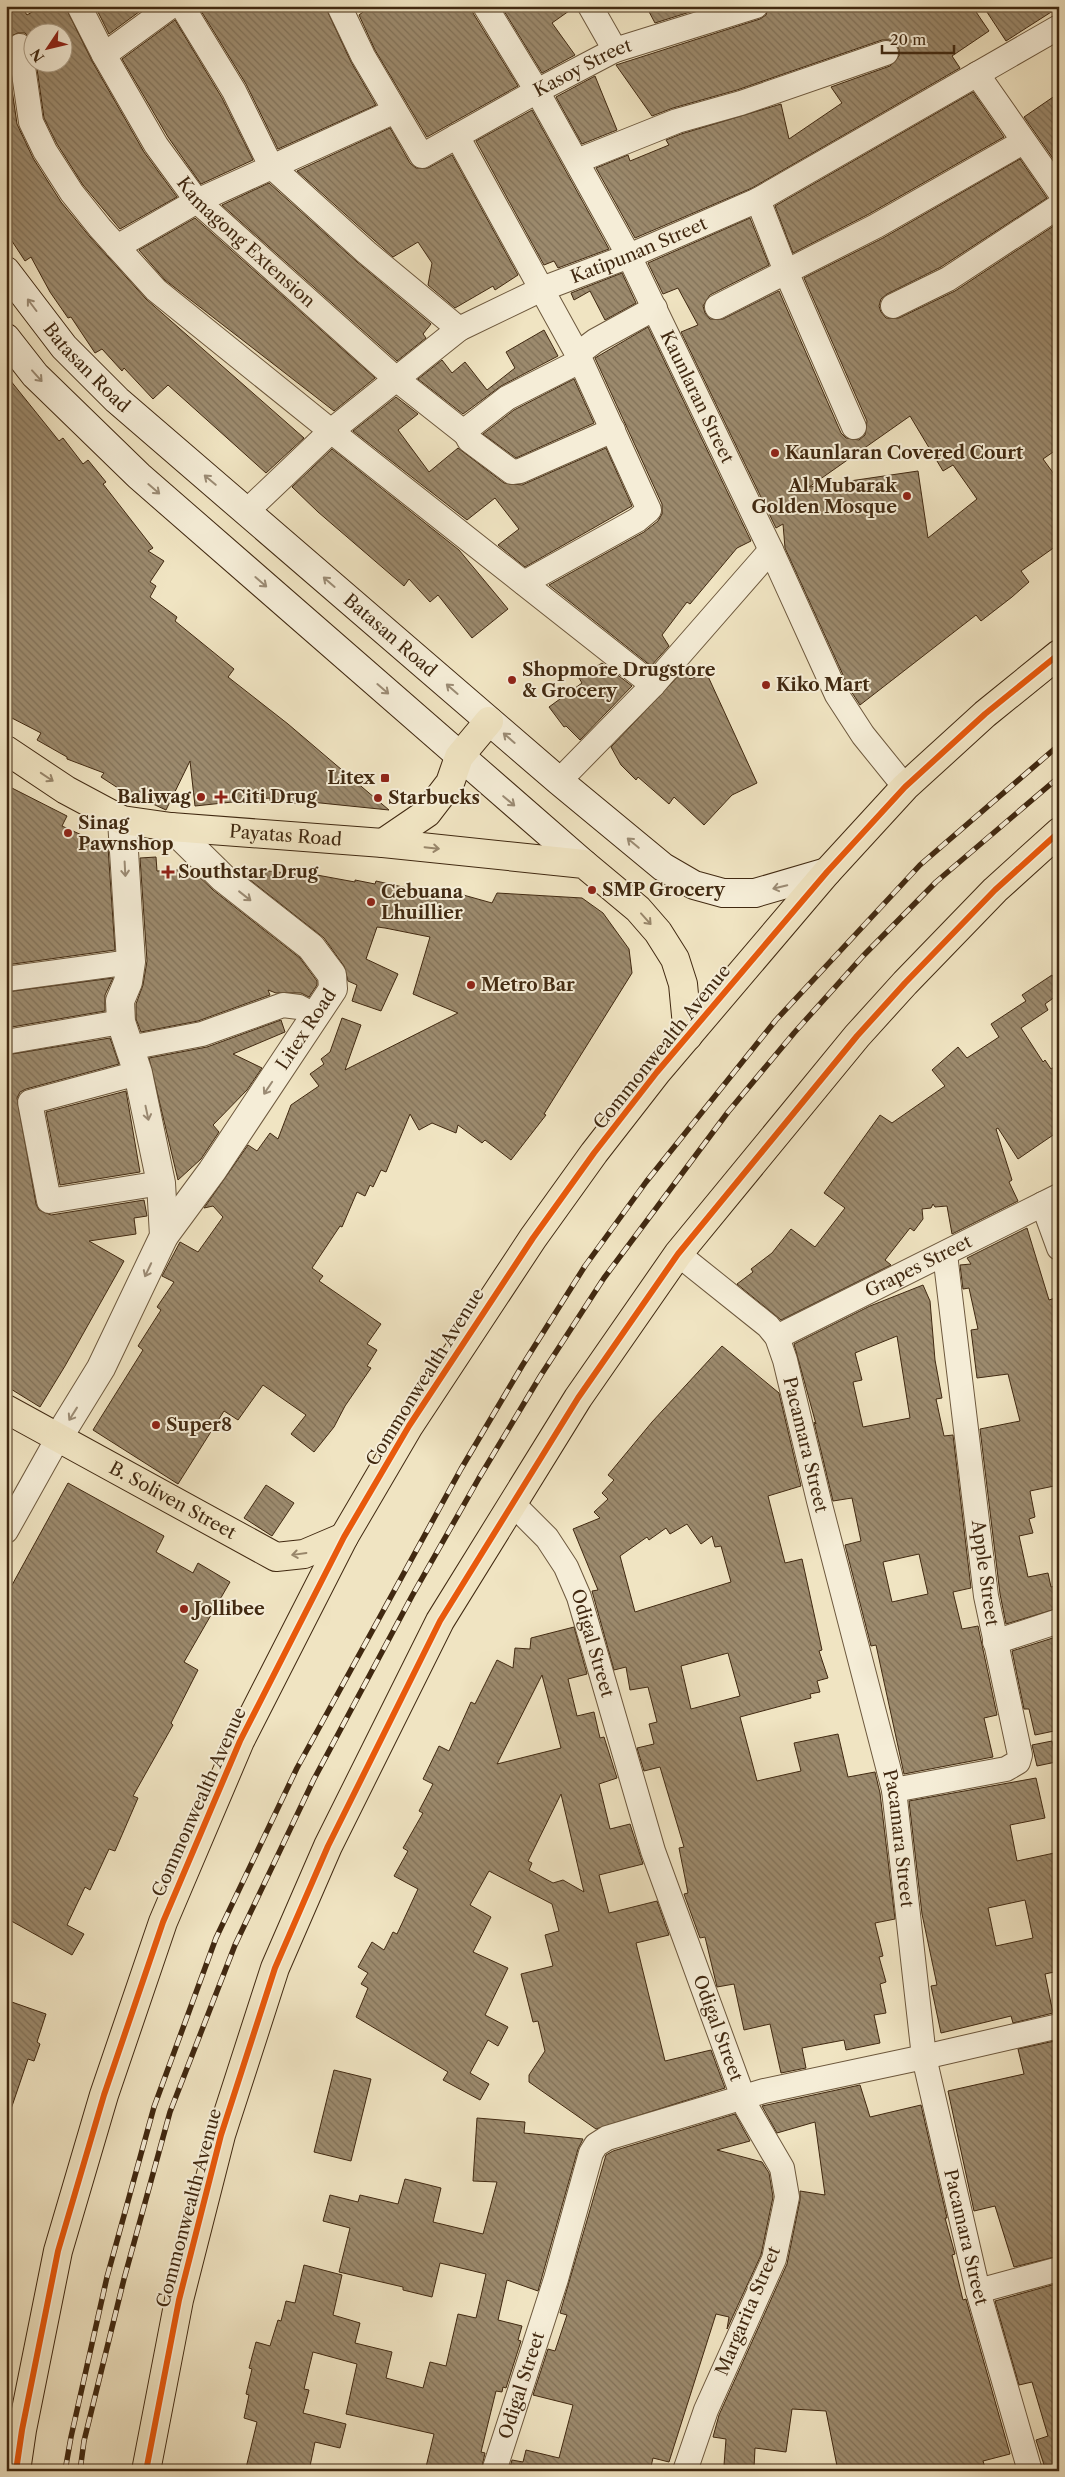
<svg xmlns="http://www.w3.org/2000/svg" width="1065" height="2477" font-family="'Libre Caslon Text',serif">
<defs>
<pattern id="building-back-hatch" width="6" height="6" patternUnits="userSpaceOnUse" patternTransform="scale(1.25)"><rect width="6" height="6" fill="#9c8a6d"/><path d="M-1 5l2 2M0 0l6 6M5-1l2 2" fill="none" stroke="#817158"/></pattern>
</defs>
<rect width="100%" height="100%" fill="#f0e4c2"/>
<filter id="stains"><feTurbulence type="fractalNoise" baseFrequency=".004" numOctaves="4"/><feColorMatrix values="0 0 0 0 .2 0 0 0 0 .09 0 0 0 0 .02 0 0 0 .5 -.17"/></filter>
<radialGradient id="worn" r=".72"><stop offset=".6" stop-color="#630" stop-opacity="0"/><stop offset="1" stop-color="#630" stop-opacity=".3"/></radialGradient>
<path fill="url(#building-back-hatch)" stroke="#412911" fill-rule="evenodd" d="M6,6H21L27,15L42,6H65L92,61L144,152L177,197L120,229L83,185L57,144L44,118L36,62H62V32H32V41L25,33H18L11,36L6,48L17,124L33,158L61,202L90,237L146,299L304,438L266,473L168,385L153,399L124,368L122,371L102,349L95,353L71,317L68,318L50,292L31,257L25,261L6,232Z
M95,6H147L109,34Z
M198,6H325L351,62L376,105L278,149L246,84Z
M371,6H471L473,13L518,86L427,137L375,50L359,15Z
M501,6H576L552,23L575,55L542,73Z
M646,6H709L655,23Z
M769,6H972L989,31L952,56L960,68L752,188L635,238L596,168L628,155L630,161L669,145L666,140L681,134L781,104L789,139L842,103L831,87L890,66L899,56V49L895,43L889,40H882L737,90L673,108L652,116L616,65L760,19L766,15Z
M983,6H1059V7L1006,41Z
M175,20L222,98L253,160L201,184L168,137L122,59Z
M595,76L617,130L582,144L556,97Z
M973,92L1004,137L869,214L793,253L775,206Z
M1059,93V167L1024,117Z
M532,110L609,249L558,268L554,261L544,265L476,141Z
M390,128L410,163L416,168H428L452,155L518,275L495,290L493,286L455,308L428,285L432,263L418,242L393,257L297,171Z
M1020,159L1047,198L941,267L887,294L881,299L879,306L881,312L886,318H899L955,291L1055,225L1059,231V371L1053,378L1059,386V448L1043,459L1059,481V544L1021,571L1029,582L1012,597L981,621L976,615L860,705L849,688L785,548L783,524L776,528L681,332L698,325L678,288L663,294L648,263L750,218L769,265L710,295L703,306L705,313L710,319H723L779,291L841,433L846,438L859,440L865,435L867,421L804,278L883,238ZM910,416L943,471L953,465L977,499L928,538L918,471L809,487Z
M269,183L357,262L431,324L423,334L426,338L397,361L222,205Z
M195,218L375,378L334,411L165,280L139,250Z
M622,273L636,303L605,320L590,291L574,300L571,293Z
M648,327L751,541L737,548L690,604L687,602L662,635L669,646L651,666L549,585L644,532L658,521L662,514V504L595,358Z
M544,330L558,356L501,386L463,414L418,379L442,360L452,373L465,362L487,390L515,368L506,352Z
M6,375L59,441L63,438L83,464L88,460L106,482L103,484L153,548L148,551L164,561L150,582L156,586L150,597L177,617L175,621L234,669L228,677L288,724L389,810L301,801L302,804L270,801V798L195,806L190,761L166,810L118,788L101,777L104,773L67,759V757L37,740L41,733L6,715Z
M574,379L594,423L516,458L483,434L514,410Z
M396,397L418,414L398,430L429,472L458,448L504,483L522,485L606,448L632,506L525,567L498,545L519,529L495,498L467,520L353,431Z
M332,449L459,550L508,609L472,638L438,595L430,602L409,579L404,586L318,512L292,487Z
M602,663L632,686L580,740L566,726L564,727L549,707L582,683L579,678Z
M684,670L690,679L706,672L757,783L732,795L704,825L674,797L669,804L638,777L636,780L621,765L611,747Z
M6,785L67,816L62,826L108,847L115,950L6,965Z
M156,857L157,871L191,869L213,890L300,958L317,981V985L309,997L301,993H276L268,990L270,995L198,1021L141,1032L136,1019V1004L143,985L147,961L140,858Z
M241,868L305,875L306,873L355,882V880L375,884L376,881L447,897L449,891L492,903L497,893L582,898L603,913L629,949L632,973L544,1114L546,1115L511,1160L485,1140L482,1143L458,1125L456,1133L432,1123L419,1130L410,1114L386,1172L381,1170L373,1187L370,1185L365,1196L357,1192L342,1227L340,1226L312,1268L323,1276L319,1281L381,1324L367,1344L377,1350L367,1366L371,1368L345,1406L334,1427L314,1452L291,1434L306,1415L263,1385L238,1420L224,1411L178,1484L93,1430L143,1350L138,1346L161,1310L157,1307L174,1282L162,1276L180,1242L198,1252L223,1217L213,1206L204,1208L248,1145L257,1151L270,1133L278,1139L291,1105L319,1086L310,1074L324,1064L321,1059L330,1052L342,1018L361,1025L345,1070L458,1013L413,994L430,937L385,928L377,927L366,959L398,974L381,1011L352,1001L357,985L348,981L344,966L324,938L240,872Z
M1052,975L1059,985V994L1045,1004L1048,1010L1021,1028L1043,1062L1045,1060L1051,1069L1059,1064V1131L1018,1159L998,1128L996,1129L1012,1180L1009,1182L1018,1201L952,1234L947,1206L935,1207L933,1204L931,1208L922,1209L923,1219L914,1231L910,1228L885,1260L891,1265L781,1320L737,1284L753,1272L751,1269L772,1253L791,1229L815,1247L845,1208L824,1193L880,1115L892,1123L945,1086L932,1070L958,1047L967,1058L999,1037L991,1024L1026,1001L1022,995Z
M113,978L105,995V1011L6,1028V992Z
M281,1020L285,1032L233,1054L262,1068L247,1090L213,1125L219,1132L201,1159L178,1180L149,1058L207,1047Z
M110,1038L119,1064L26,1089L20,1092L17,1098L36,1204L39,1210L51,1215L144,1200L147,1216L134,1218L136,1234L89,1241L124,1261L65,1366L40,1407L6,1386V1055Z
M126,1091L140,1172L60,1185L46,1112Z
M1027,1228L1049,1300L1055,1298L1059,1312V1485L1030,1491L1035,1517L1029,1519L1033,1533L1019,1536L1028,1577L1048,1573L1051,1587L1059,1585V1608L1006,1624L1000,1594L980,1429L1020,1421L1008,1374L977,1378L971,1330L978,1329L969,1288L963,1289L960,1265L971,1264L967,1258Z
M923,1285L930,1301L935,1360L942,1398L936,1399L944,1436L953,1435L971,1588L953,1592L962,1629L978,1626L997,1715L984,1718L993,1757L904,1774L876,1645L871,1646L845,1545L861,1541L852,1498L833,1501L814,1422L816,1424L794,1344L870,1306ZM897,1336L910,1418L863,1427L853,1382L862,1380L855,1353ZM919,1554L928,1594L892,1602L883,1562Z
M722,1346L779,1393L801,1486L768,1496L785,1563L802,1559L822,1650L819,1651L828,1678L817,1681L820,1692L810,1694L811,1698L740,1717L757,1781L801,1771L794,1743L838,1734L848,1777L875,1772L880,1793L895,1919L875,1923L883,1956L879,1957L886,1982L880,1984L886,2013L874,2015L880,2043L846,2050L844,2040L802,2048L806,2068L781,2073L770,2024L744,2030L734,1984L717,1987L705,1937L700,1938L684,1894L688,1893L679,1848L684,1847L660,1767L644,1771L637,1748L654,1744L649,1724L657,1722L648,1687L630,1690L626,1667L614,1670L592,1591L598,1590L573,1529L600,1518L594,1512L608,1499L602,1493L614,1480L608,1475L652,1422ZM687,1524L701,1544L712,1536L715,1547L721,1546L731,1582L635,1612L620,1556L647,1537L649,1540L666,1528L670,1534ZM728,1653L740,1696L691,1709L681,1666Z
M68,1483L164,1536L156,1552L193,1573L198,1563L230,1582L184,1662L198,1670L171,1723L173,1725L133,1796L138,1798L115,1851L109,1849L90,1890L85,1887L67,1925L84,1934L72,1955L6,1918V1596Z
M266,1485L294,1503L272,1536L244,1518Z
M574,1627L587,1674L568,1679L577,1716L594,1712L600,1738L604,1737L617,1778L599,1784L610,1829L630,1824L643,1864L599,1875L609,1913L657,1901L669,1935L636,1943L665,2061L711,2050L725,2088L596,2129L529,2082V2075L545,2051L538,2021L533,2022L521,1974L553,1966L545,1935L559,1931L552,1904L489,1871L470,1905L491,1917L473,1952L508,1968L485,2015L508,2027L498,2046L488,2040L470,2073L489,2084L480,2100L443,2080L448,2072L356,2017L368,1988L361,1984L368,1973L358,1967L372,1942L384,1950L393,1932L397,1934L418,1889L394,1876L408,1851L403,1848L423,1813L419,1811L433,1784L423,1779L439,1746L449,1751L471,1702L475,1704L497,1660L513,1668L515,1648L530,1649L531,1638ZM542,1675L561,1748L497,1764ZM561,1794L582,1884L584,1892L563,1880L553,1883L529,1870L532,1863L528,1861Z
M1059,1636V1730L1035,1735L1029,1709H1024L1012,1651Z
M1052,1741L1056,1762L1037,1766L1032,1745Z
M1036,1778L1045,1818L1010,1825L1017,1861L1059,1852V1971L1045,1974L1053,2013L1013,2023L1011,2016L941,2033L931,1986L937,1985L922,1914L909,1801ZM1025,1900L1033,1938L996,1946L988,1908Z
M6,2000L46,2014L37,2042L40,2044L34,2061L28,2059L10,2112L6,2111Z
M1059,2040V2256L1014,2267L995,2206L974,2211L948,2091L1024,2074L1018,2049Z
M334,2070L371,2079L351,2161L314,2152Z
M860,2085L870,2117L921,2105L947,2218H945L955,2254L952,2255L963,2300L966,2299L1010,2454L983,2461L986,2471H838L826,2411L792,2409L786,2452L755,2448L754,2468L724,2465L726,2439L713,2437L719,2415L787,2264L800,2200V2191L825,2195L815,2122L777,2133L762,2106Z
M735,2114L750,2141L717,2150L762,2162L769,2173L773,2197L761,2255L727,2329L729,2317L716,2314L669,2462L653,2458L650,2471H509L512,2460L523,2462L526,2450L559,2458L573,2405L533,2395L548,2349L555,2351L567,2315L560,2313L606,2155L613,2151Z
M477,2118L525,2122L524,2133L583,2139L578,2149L538,2291L507,2280L498,2320L522,2326L518,2340L521,2341L506,2388L503,2387L502,2392L496,2391L481,2452L485,2453L481,2471H425L434,2434L346,2414L357,2364L313,2352L304,2389L309,2390L303,2413L346,2424L340,2448L315,2442L309,2471H258L246,2468L257,2422L244,2418L249,2395L246,2394L252,2369L249,2368L256,2342L270,2346L278,2320L281,2321L286,2301L295,2303L304,2265L342,2275L333,2315L360,2323L355,2343L392,2352L386,2378L423,2388L430,2362L446,2366L458,2314L476,2318L486,2274L440,2263L432,2297L403,2290V2287L339,2272L350,2228L323,2221L330,2195L358,2202L360,2195L398,2204L405,2179L441,2188L433,2222L483,2234L497,2182L473,2181Z
M1059,2283V2471H1046L1036,2440L1048,2436L1032,2382L1019,2385L995,2301Z"/>
<g fill="none" stroke-linecap="round" stroke-linejoin="round">
<g stroke="#6d583d" stroke-width="26">
<g id="minor">
<path id="s1" d="M79,6L104,55L156,145L197,201L395,378L466,434"/>
<path d="M182,6L234,91L271,166L366,252L459,329"/>
<path id="s2" d="M339,6L363,56L422,156L537,91L615,50L756,6"/>
<path id="s3" d="M485,6L537,91L629,256L771,550L837,695L863,735L905,787"/>
<path d="M590,6L615,50"/>
<path d="M20,46L31,122L45,151L72,193L100,228L156,290L331,431L653,685"/>
<path d="M104,55L171,6"/>
<path d="M977,74L1059,191"/>
<path d="M457,136L579,357L649,510L637,520L524,583"/>
<path d="M577,161L677,121L741,103L886,53"/>
<path d="M758,200L787,274L854,427"/>
<path d="M117,247L197,201L395,111"/>
<path d="M893,306L948,279L1059,206"/>
<path d="M717,307L876,226L1023,142"/>
<path d="M613,430L520,471L512,472L469,440L466,434L467,429L507,398L574,364L583,350L595,341L655,308"/>
<path id="s4" d="M247,511L331,431L459,329L542,289L629,256L758,200L1059,27"/>
<path d="M559,781L653,685L771,550"/>
<path d="M6,979L131,962"/>
<path d="M6,1042L121,1022"/>
<path d="M129,1048L202,1034L283,1005L299,1007L316,1016"/>
<path d="M138,1073L30,1102L49,1201L161,1183"/>
<path d="M1043,1204L1059,1248"/>
<path id="s5" d="M678,1254L768,1326L777,1337L785,1360L819,1501L894,1790L924,2057L978,2291L1030,2471"/>
<path id="s6" d="M777,1337L1059,1196"/>
<path id="s7" d="M512,1503L547,1538L566,1567L579,1597L653,1851L747,2108L782,2168L787,2197L774,2259L706,2410L685,2471"/>
<path d="M6,1531L58,1438"/>
<path d="M995,1642L1059,1621"/>
<path d="M894,1790L1006,1769L1018,1762L1020,1755L986,1596L945,1254"/>
<path d="M978,2291L1059,2269"/>
<path id="s8" d="M494,2471L556,2279L591,2153L596,2145L607,2138L764,2091L924,2057L1059,2026"/>
</g>
</g>
<g stroke="#6d583d" stroke-width="30">
<g id="tertiary">
<path id="s9" d="M164,1236L212,1171L333,989L332,975L311,947L223,878L171,827"/>
<path d="M58,1438L101,1368L164,1236L161,1183L138,1073L121,1022L120,1001L128,982L131,962L122,820"/>
</g>
</g>
<g stroke="#412911" stroke-width="30">
<g id="secondary">
<path id="s10" d="M6,271L64,347L117,400L559,781L663,867L694,885L723,893H755L827,872"/>
<path d="M6,338L35,375L139,476L584,864"/>
</g>
</g>
<g stroke="#412911" stroke-width="30">
<g id="primary">
<path id="s11" d="M6,750L66,790L122,820L171,827L383,843L584,864L638,909L658,932L675,959L683,984L688,1036"/>
<path d="M383,843L427,813L450,783L459,757L489,721"/>
<path id="s12" d="M6,1409L276,1557L304,1554L344,1537"/>
<path d="M16,2471L22,2430L58,2251L104,2095L163,1922L240,1741L344,1537L409,1426L533,1238L594,1153L657,1072L827,872L905,787L985,714L1059,654"/>
<path d="M146,2471L179,2300L221,2135L275,1968L328,1846L440,1621L578,1398L678,1254L857,1036L905,983L995,890L1059,832"/>
</g>
</g>
<use href="#minor" stroke="#f5edd7" stroke-width="24"/>
<use href="#tertiary" stroke="#f5edd7" stroke-width="28"/>
<use href="#secondary" stroke="#f5edd7" stroke-width="28"/>
<use href="#primary" stroke="#f0e4c2" stroke-width="28"/>
<g stroke="#412911" stroke-width="5.5">
<path id="rail" d="M65,2471L71,2437L107,2277L154,2107L216,1938L297,1768L461,1469L522,1366L585,1266L646,1182L776,1020L920,865L1059,745
M80,2471L84,2441L124,2279L170,2112L235,1945L314,1779L412,1596L479,1478L541,1375L604,1278L728,1112L794,1033L863,956L936,882L1059,777"/>
</g>
<use href="#rail" stroke="#f5edd7" stroke-width="4" stroke-dasharray="11" stroke-linecap="butt"/>
<g stroke="#f5edd7" stroke-width="9">
<path id="cycleway" d="M16,2471L22,2430L58,2251L104,2095L163,1922L240,1741L344,1537L409,1426L533,1238L594,1153L657,1072L827,872L905,787L985,714L1059,654
M146,2471L179,2300L221,2135L275,1968L328,1846L440,1621L578,1398L678,1254L857,1036L905,983L995,890L1059,832"/>
</g>
<use href="#cycleway" stroke="#e8590c" stroke-width="6"/>
</g>
<defs><path id="oneway-shaft" d="M-6 0H5M1.5-3L5.5 0L1.5 3" fill="none" stroke-width="1.6" stroke-linecap="round" stroke-linejoin="round" transform="scale(1.25)"/></defs>
<g stroke="#9b8b74">
<use href="#oneway-shaft" transform="translate(32 305) rotate(-127)"/>
<use href="#oneway-shaft" transform="translate(37 376) rotate(48)"/>
<use href="#oneway-shaft" transform="translate(210 480) rotate(-140)"/>
<use href="#oneway-shaft" transform="translate(154 489) rotate(41)"/>
<use href="#oneway-shaft" transform="translate(261 582) rotate(41)"/>
<use href="#oneway-shaft" transform="translate(329 582) rotate(-139)"/>
<use href="#oneway-shaft" transform="translate(383 689) rotate(41)"/>
<use href="#oneway-shaft" transform="translate(452 689) rotate(-139)"/>
<use href="#oneway-shaft" transform="translate(509 738) rotate(-139)"/>
<use href="#oneway-shaft" transform="translate(509 801) rotate(40)"/>
<use href="#oneway-shaft" transform="translate(633 843) rotate(-140)"/>
<use href="#oneway-shaft" transform="translate(125 869) rotate(87)"/>
<use href="#oneway-shaft" transform="translate(780 887) rotate(166)"/>
<use href="#oneway-shaft" transform="translate(245 896) rotate(38)"/>
<use href="#oneway-shaft" transform="translate(268 1088) rotate(124)"/>
<use href="#oneway-shaft" transform="translate(147 1113) rotate(78)"/>
<use href="#oneway-shaft" transform="translate(148 1270) rotate(115)"/>
<use href="#oneway-shaft" transform="translate(73 1414) rotate(122)"/>
</g>
<g stroke="#98866a">
<use href="#oneway-shaft" transform="translate(47 777) rotate(34)"/>
<use href="#oneway-shaft" transform="translate(432 848) rotate(6)"/>
<use href="#oneway-shaft" transform="translate(646 919) rotate(48)"/>
<use href="#oneway-shaft" transform="translate(299 1554) rotate(172)"/>
</g>
<g fill="#8f2418" stroke="#f5edd7" stroke-width="2">
<circle cx="775" cy="453" r="5"/>
<circle cx="907" cy="496" r="5"/>
<circle cx="512" cy="680" r="5"/>
<circle cx="766" cy="685" r="5"/>
<rect x="380" y="773" width="10" height="10" rx="2.5"/>
<circle cx="201" cy="797" r="5"/>
<path d="M218.5 789.5h5v5h5v5h-5v5h-5v-5h-5v-5h5z"/>
<circle cx="378" cy="798" r="5"/>
<circle cx="68" cy="833" r="5"/>
<path d="M165.5 864.5h5v5h5v5h-5v5h-5v-5h-5v-5h5z"/>
<circle cx="592" cy="890" r="5"/>
<circle cx="371" cy="902" r="5"/>
<circle cx="471" cy="985" r="5"/>
<circle cx="156" cy="1425" r="5"/>
<circle cx="184" cy="1609" r="5"/>
</g>
<g text-anchor="middle" dominant-baseline="central" stroke-width="4" stroke-linejoin="round" paint-order="stroke">
<g font-size="18" fill="#412911" stroke="#f5edd7">
<text stroke="none"><textPath href="#s2" startOffset="355">Kasoy Street</textPath></text>
<text stroke="none"><textPath href="#s1" startOffset="292">Kamagong Extension</textPath></text>
<text stroke="none"><textPath href="#s4" startOffset="476">Katipunan Street</textPath></text>
<text stroke="none"><textPath href="#s10" startOffset="126">Batasan Road</textPath></text>
<text stroke="none"><textPath href="#s3" startOffset="445">Kaunlaran Street</textPath></text>
<text stroke="none"><textPath href="#s10" startOffset="531">Batasan Road</textPath></text>
<text stroke="none"><textPath href="#s11" startOffset="300">Payatas Road</textPath></text>
<text stroke="none"><textPath href="#s9" startOffset="251">Litex Road</textPath></text>
<text transform="translate(662 1047) rotate(-51)">Commonwealth Avenue</text>
<text stroke="none"><textPath href="#s6" startOffset="158">Grapes Street</textPath></text>
<text transform="translate(425 1377) rotate(-58)">Commonwealth Avenue</text>
<text stroke="none"><textPath href="#s5" startOffset="241">Pacamara Street</textPath></text>
<text stroke="none"><textPath href="#s12" startOffset="190">B. Soliven Street</textPath></text>
<text transform="translate(985 1573) rotate(82)">Apple Street</text>
<text stroke="none"><textPath href="#s7" startOffset="165">Odigal Street</textPath></text>
<text transform="translate(199 1802) rotate(-66)">Commonwealth Avenue</text>
<text stroke="none"><textPath href="#s5" startOffset="646">Pacamara Street</textPath></text>
<text stroke="none"><textPath href="#s7" startOffset="570">Odigal Street</textPath></text>
<text transform="translate(189 2208) rotate(-75)">Commonwealth Avenue</text>
<text stroke="none"><textPath href="#s5" startOffset="1051">Pacamara Street</textPath></text>
<text transform="translate(748 2311) rotate(-67)">Margarita Street</text>
<text stroke="none"><textPath href="#s8" startOffset="90">Odigal Street</textPath></text>
</g>
<g font-size="18" font-weight="bold" fill="#412911" stroke="#f5edd7" text-anchor="start">
<text x="785" y="453">Kaunlaran Covered Court</text>
<text x="897" y="486" text-anchor="end">Al Mubarak<tspan x="897" dy="21">Golden Mosque</tspan></text>
<text x="522" y="670">Shopmore Drugstore<tspan x="522" dy="21">&amp; Grocery</tspan></text>
<text x="776" y="685">Kiko Mart</text>
<text x="375" y="778" text-anchor="end">Litex</text>
<text x="191" y="797" text-anchor="end">Baliwag</text>
<text x="231" y="797">Citi Drug</text>
<text x="388" y="798">Starbucks</text>
<text x="78" y="823">Sinag<tspan x="78" dy="21">Pawnshop</tspan></text>
<text x="178" y="872">Southstar Drug</text>
<text x="602" y="890">SMP Grocery</text>
<text x="381" y="892">Cebuana<tspan x="381" dy="21">Lhuillier</tspan></text>
<text x="481" y="985">Metro Bar</text>
<text x="166" y="1425">Super8</text>
<text x="194" y="1609">Jollibee</text>
</g>
</g>
<rect width="1065" height="2477" fill="none" stroke="#f0e4c2" stroke-width="25"/>
<rect x="8" y="8" width="1050" height="2462" fill="none" stroke="#412911" stroke-width="2.5"/>
<rect x="12" y="12" width="1040" height="2452" fill="none" stroke="#412911"/>
<g transform="translate(48 48) rotate(235)"><circle r="24" fill="#f5edd7" stroke="#ad9f88"/>
<path d="M0-4L9 19L0 12L-9 19Z" fill="#8f2418"/>
<text y="-8" font-size="14" font-weight="bold" text-anchor="middle" fill="#412911">N</text>
</g>
<path d="M882 45v8h72v-8" fill="none" stroke="#412911" stroke-width="2.5"/>
<text x="890" y="45" font-size="15" fill="#412911" stroke="#f5edd7" stroke-width="4" paint-order="stroke">20 m</text>
<rect width="100%" height="100%" filter="url(#stains)"/>
<rect width="100%" height="100%" fill="url(#worn)"/>
</svg>
